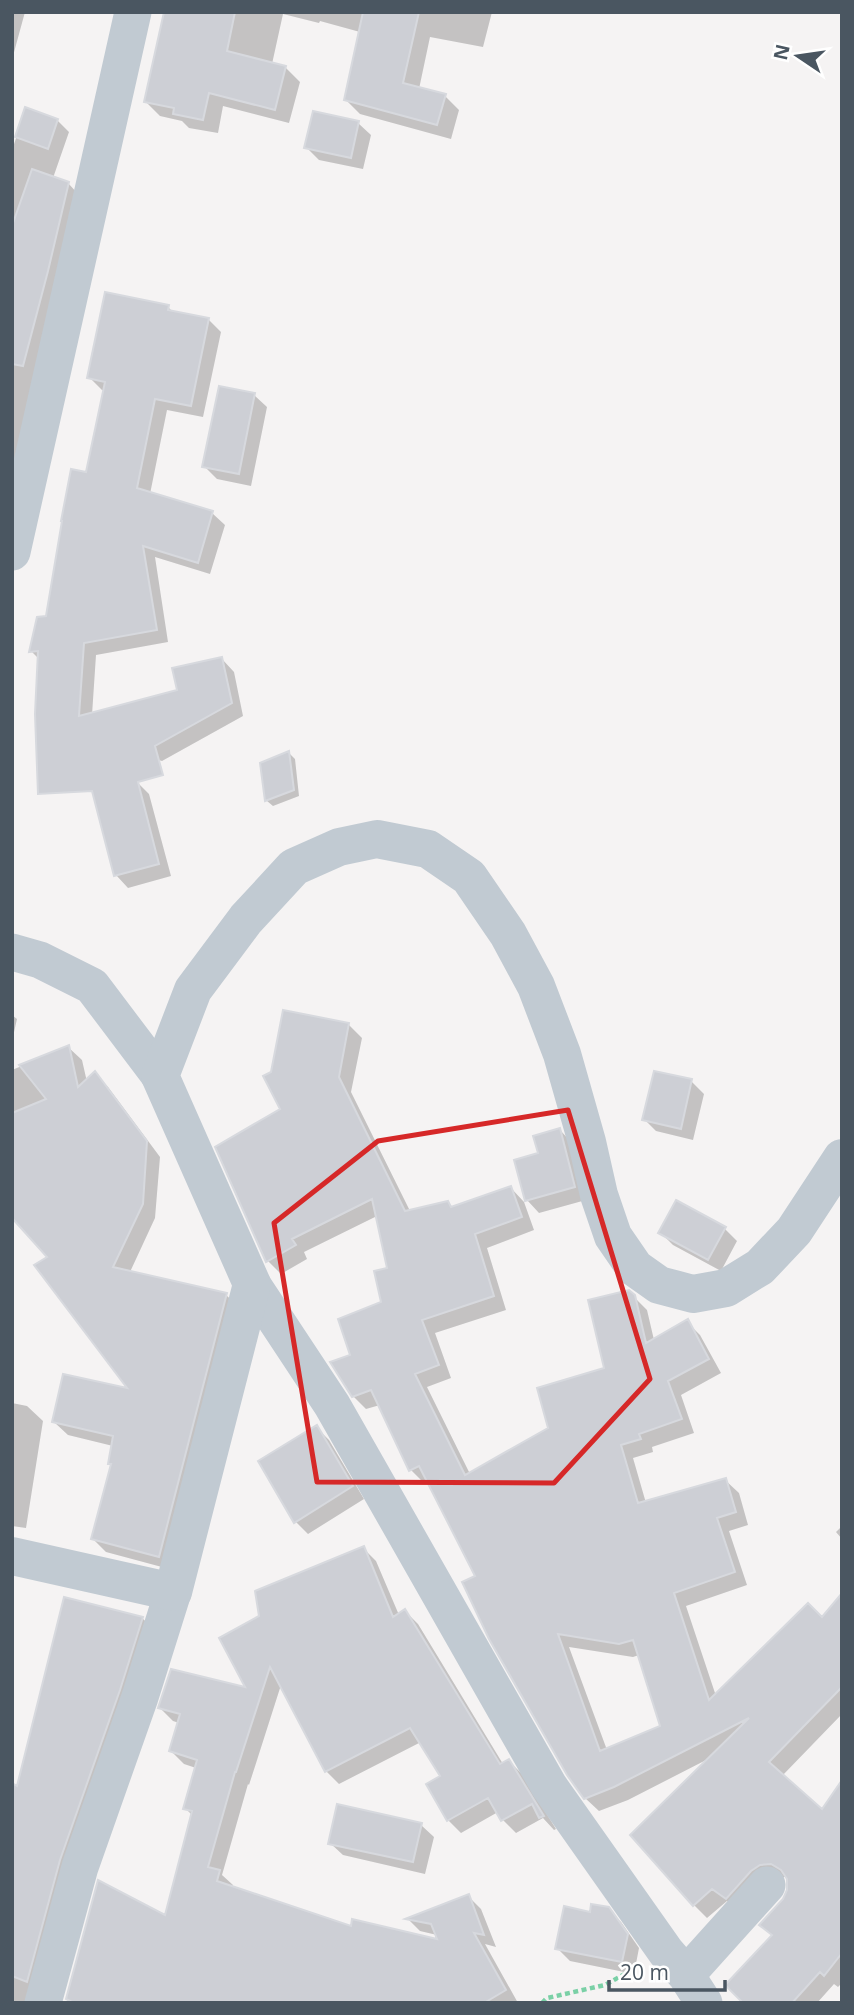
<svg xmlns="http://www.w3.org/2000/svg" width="854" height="2015" font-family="'Open Sans',sans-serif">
<rect width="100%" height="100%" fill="#f5f3f3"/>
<path fill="#0003" fill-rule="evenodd" d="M12,12H25L13,56H12Z
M233,12H492L483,47L430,37L419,89L445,96L459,110L451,139L360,114L346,100L360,32L320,21L319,23L283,14L272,64L285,67L300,82L289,123L223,106L218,133L189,128L182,121L160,116L146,102Z
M26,109L57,120L69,132L53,178L68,183L79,195L24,465L12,464V150Z
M358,123L371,135L363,169L319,160L306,147Z
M168,307L174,313L208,319L221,332L203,417L167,410L150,494L212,513L225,525L210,574L155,557L168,642L96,655L92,715L179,691L222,659L234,672L243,716L162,761L49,729L39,659L31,651L47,617L88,475L105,391L102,390L89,377Z
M254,395L267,407L251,486L217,479L204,466Z
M289,753L295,759L299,796L273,806L267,801L262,764Z
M136,781L149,794L171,876L128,888L116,875Z
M12,802L14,804L12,839Z
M12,1015L17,1019L12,1041Z
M349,1025L362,1038L351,1092L410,1211L448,1203L453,1209L511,1188L524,1202L534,1230L487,1248L506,1310L435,1333L451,1378L427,1387L470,1474L550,1429L606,1369L633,1296L647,1310L654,1340L687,1322L700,1335L721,1373L681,1395L694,1433L652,1447L653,1452L633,1458L646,1503L725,1480L739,1493L748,1525L729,1531L747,1585L686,1606L716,1696L842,1638V1714L782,1776L822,1811L842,1783V1983L838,1987L834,1984L817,2003H745L773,1936L762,1925L784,1900L789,1890V1879L785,1877L774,1878L740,1911L727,1901L707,1918L694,1905L710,1758L628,1800L599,1811L585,1798L428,1481L424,1483L411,1470L380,1405L366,1409L353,1396V1356L383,1303L389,1269L377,1216L304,1252L307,1259L281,1274L268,1261L218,1148L282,1110ZM569,1647L633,1657L639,1655L663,1727L607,1750Z
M68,1047L82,1060L87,1082L95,1074L108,1087L160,1157L155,1218L130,1272L226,1295L240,1308L173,1570L106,1552L93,1539L112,1466L109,1463L113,1446L68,1435L54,1422L131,1391L50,1257L12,1215V1070Z
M691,1081L704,1094L693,1140L656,1131L644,1119Z
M560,1130L572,1143L586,1200L539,1213L527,1200L516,1161L540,1154Z
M725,1229L737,1241L721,1271L673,1245L660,1232Z
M12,1403L27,1406L43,1421L26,1528L12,1526Z
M316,1427L329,1440L364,1499L308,1534L295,1521Z
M842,1526V1539L836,1532Z
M363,1548L376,1561L399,1615L405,1611L418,1624L503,1764L509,1761L522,1774L556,1829L554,1830L543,1818L516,1833L503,1820L498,1812L461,1833L448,1820L443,1777L421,1742L339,1784L326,1771L281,1685L249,1785L248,1784L222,1875L233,1885L232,1888L352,1928L439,1941L437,1935L420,1931L408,1919L468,1896L481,1909L496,1947L485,1944L518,2003H67L99,1883L166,1918L193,1816L185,1808L196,1768L184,1764L171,1751L179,1723L173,1721L160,1708L249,1689L261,1617Z
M142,1618L156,1631L38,2003H12V1785L18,1788Z
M421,1825L434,1837L425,1874L343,1855L330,1843Z
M608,1909L621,1922L639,1948L634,1974L570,1961L557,1948Z"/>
<path fill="#cdcfd5" stroke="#d7d9de" stroke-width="2" fill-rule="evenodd" d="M164,12H235L227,51L286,66L275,110L209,93L203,120L173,114L174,108L144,102Z
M363,12H419L403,83L446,94L437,125L344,100Z
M25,107L58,119L48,149L15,137Z
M313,111L359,121L351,158L304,148Z
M32,169L69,182L48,271L23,366L12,364V226Z
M105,292L169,305L168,310L209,318L191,406L155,399L137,488L213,511L198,563L143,546L157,630L84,643L79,716L177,690L172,668L222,657L232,703L155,746L163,775L138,782L159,864L114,876L92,791L38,794L35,714L38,651L29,652L37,617L46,616L62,521H61L71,469L86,472L105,382L87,378Z
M219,386L255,393L239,474L202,467Z
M289,751L294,790L265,801L260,763Z
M283,1010L349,1023L339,1077L405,1211L448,1201L451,1207L511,1186L522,1217L475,1234L494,1296L422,1320L439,1365L415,1374L465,1475L548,1428L537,1388L604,1368L588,1300L629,1290L635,1295L646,1343L688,1319L709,1359L668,1381L682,1419L639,1434L641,1439L621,1445L638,1503L726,1478L736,1512L717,1518L735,1572L674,1593L709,1700L808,1603L822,1617L842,1593V1687L769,1762L822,1809L842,1780V1953L824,1976L820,1972L792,2003H743L725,1985L772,1935L759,1925L783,1899L787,1890V1879L781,1870L771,1864L760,1865L751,1871L726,1899L712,1889L693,1906L630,1835L749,1718L614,1787L584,1799L567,1775L489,1639L462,1582L475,1576L419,1466L409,1471L371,1390L352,1397L330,1362L350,1355L338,1319L381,1302L374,1271L387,1268L372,1199L292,1239L296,1245L266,1262L215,1147L280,1109L263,1076L271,1072ZM558,1634L619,1644L633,1640L660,1726L600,1751Z
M69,1045L78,1087L95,1071L147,1141L143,1204L113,1267L227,1293L159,1557L91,1539L111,1464H108L113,1436L52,1422L63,1374L127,1388L34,1265L47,1257L12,1218V1113L46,1099L19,1065Z
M654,1071L692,1079L681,1129L642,1120Z
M560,1128L575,1187L525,1201L514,1160L538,1153L533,1136Z
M676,1200L726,1227L708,1260L658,1233Z
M317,1425L353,1486L294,1523L258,1461Z
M364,1546L393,1617L405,1609L500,1764L509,1759L544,1816L539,1818L532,1804L501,1821L488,1798L447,1821L426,1784L440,1776L410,1728L325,1772L270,1667L236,1772H235L208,1867L220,1870L217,1881L351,1926L352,1919L437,1939L431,1924L405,1919L469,1894L484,1935L474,1933L506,1990L484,2003H74L66,1999L98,1880L165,1915L192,1811L183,1809L197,1760L169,1751L180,1714L158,1708L171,1669L245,1687L219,1638L259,1616L255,1591Z
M64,1597L143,1617L120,1690L60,1860L27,1982L12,1976V1783L17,1786Z
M337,1804L422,1823L413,1862L328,1844Z
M591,1904L609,1907L628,1934L622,1962L555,1949L564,1906L590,1912Z"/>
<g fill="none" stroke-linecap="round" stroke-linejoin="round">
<path stroke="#7ad0a6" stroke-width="4.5" stroke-dasharray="5 3.5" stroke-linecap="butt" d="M542,2003L547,1998L605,1985L632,1970"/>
<path stroke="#c1cad2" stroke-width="37" d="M12,552L133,12
M12,952L40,960L92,986L160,1076
M252,1284L332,1405L549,1786L666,1952L686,1975L704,2003
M686,1975L767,1885
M43,2003L80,1867L140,1697L173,1592"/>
<path stroke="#c1cad2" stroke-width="38" d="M12,1556L173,1592L252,1284L160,1076L193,990L246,919L294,867L339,847L377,839L428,849L469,877L508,934L536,986L562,1054L587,1142L599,1195L613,1236L635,1268L659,1285L693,1294L726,1288L760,1267L794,1231L842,1158"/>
</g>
<path fill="none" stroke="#d62828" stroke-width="5" stroke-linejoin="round" d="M568,1110L650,1379L554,1483L317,1482L274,1223L378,1141Z"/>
<rect width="854" height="2015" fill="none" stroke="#4a5661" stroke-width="28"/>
<g transform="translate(798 56) rotate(283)" stroke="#ffffff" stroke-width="5" paint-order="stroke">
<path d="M0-5L12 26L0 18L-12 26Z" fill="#4a5661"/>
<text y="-10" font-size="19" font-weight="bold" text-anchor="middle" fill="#4a5661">N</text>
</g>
<path d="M609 1980v10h116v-10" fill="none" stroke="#4a5661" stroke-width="3.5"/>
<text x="620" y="1980" font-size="21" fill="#4a5661" stroke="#ffffff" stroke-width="5" paint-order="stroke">20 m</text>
</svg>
